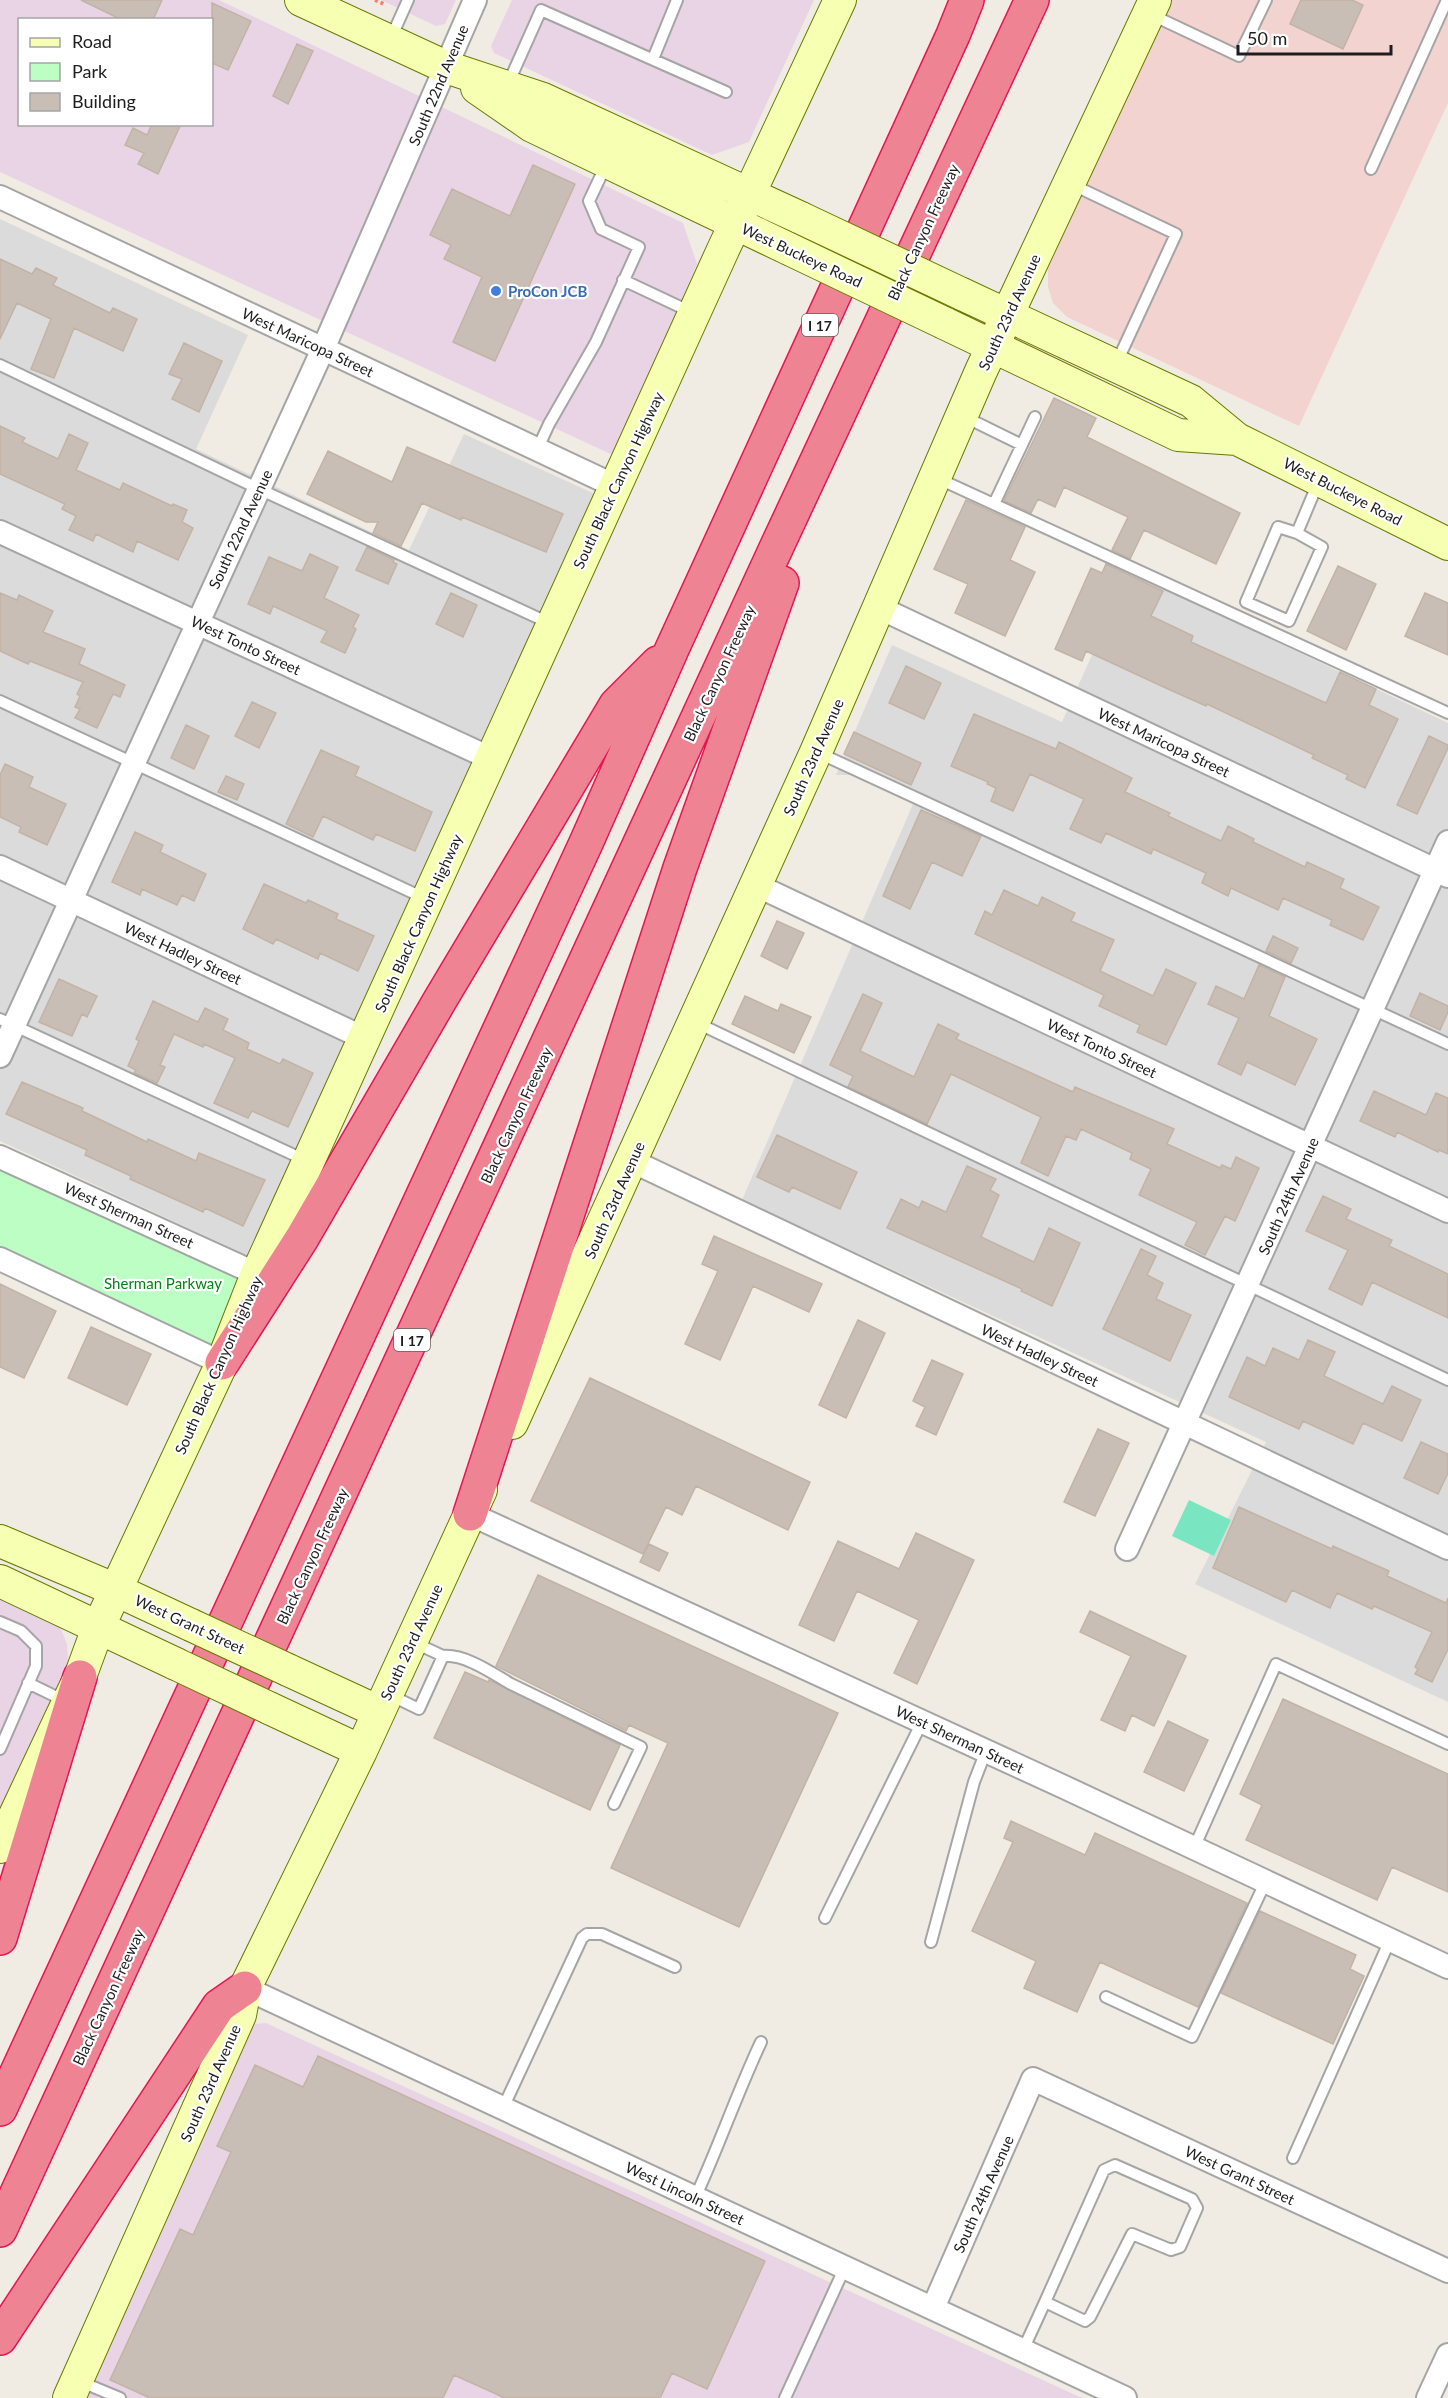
<svg xmlns="http://www.w3.org/2000/svg" width="1448" height="2398" font-family="Lato,sans-serif">
<rect width="100%" height="100%" fill="#f0ece3"/>
<path fill="#dcdbdb" d="M0,219L248,335L196,449L409,550L464,434L595,494L251,1257L0,1141Z
M1129,572L1448,723V1702L1195,1584L1266,1442L742,1200L913,804L854,775H836L892,645L1062,722Z"/>
<path fill="#f2d3d0" d="M1170,0H1448V103L1299,426L1067,317L1053,303L1048,287V269Z"/>
<path fill="#e9d4e5" fill-rule="evenodd" d="M0,0H219L683,223L697,264L615,456L0,172ZM20,20H212V124H20Z
M381,0H456L445,24L436,26Z
M512,0H814L749,142L712,155L494,53L491,46Z
M0,1594L49,1617L60,1627L67,1644L68,1661L0,1820Z
M266,2023L1082,2398H79L246,2034L255,2024Z"/>
<path fill="#bcfec4" d="M0,1165L232,1273L240,1280L215,1341L210,1345L204,1344L0,1252Z"/>
<path fill="#7ae6c1" d="M1189,1500L1231,1520L1214,1556L1172,1536Z"/>
<path fill="#c8beb6" stroke="#c3b3a4" stroke-width="1.5" d="M81,0H162L153,20H122Z
M1301,0H1352L1363,5L1343,49L1290,24Z
M212,3L251,21L228,70L212,63Z
M297,44L313,51L288,104L273,96Z
M152,124H181L158,174L138,164L144,153L125,145L133,128L147,135Z
M533,165L575,184L495,361L453,342L482,277L444,259L451,245L430,235L452,189L510,216Z
M0,259L32,274L36,268L57,278L53,285L110,313L113,308L137,319L123,351L74,328L54,378L31,369L51,319L17,303L0,339Z
M184,343L222,361L199,412L172,399L182,379L169,374Z
M1054,398L1096,418L1087,437L1240,513L1216,564L1144,530L1130,559L1112,550L1128,517L1064,487L1055,507L1038,499L1031,513L1004,501Z
M0,426L25,438L22,442L58,459L69,434L88,443L76,470L120,490L123,483L172,506L173,504L187,510L182,522L193,528L178,560L137,541L133,552L96,534L93,541L69,530L76,516L62,509L65,504L0,474Z
M407,447L563,514L546,552L462,517L461,520L422,503L401,546L373,533L378,522H366L307,494L328,451L392,482Z
M966,500L1025,527L1010,560L1035,572L1005,636L955,613L968,584L934,569Z
M367,547L394,560L393,562L397,564L388,584L356,570Z
M310,554L338,567L324,598L359,615L353,627L356,629L345,653L321,642L327,631L273,606L270,614L248,604L269,557L302,571Z
M1106,564L1163,591L1151,616L1193,636L1191,642L1326,703L1340,672L1376,689L1369,705L1398,719L1365,788L1346,779L1348,775L1312,758L1314,755L1207,704L1206,706L1168,689L1086,651L1082,661L1055,649L1091,568L1102,573Z
M1338,566L1376,584L1346,650L1307,631Z
M0,593L17,600L19,595L53,611L43,632L85,649L79,664L125,685L120,697L113,694L97,728L75,718L80,709L75,707L80,696L77,694L83,682L30,661L28,664L0,651Z
M451,593L477,605L463,637L436,624Z
M1425,593L1448,603V655L1405,636Z
M906,666L941,683L924,719L889,703Z
M252,702L276,713L259,748L235,736Z
M974,714L1056,749L1059,742L1132,778L1125,792L1170,813L1168,816L1221,841L1228,826L1254,839L1253,842L1305,867L1307,862L1344,879L1340,888L1379,907L1363,940L1330,925L1332,920L1283,898L1278,910L1231,888L1228,896L1202,883L1206,873L1153,849L1151,854L1106,833L1101,843L1070,829L1084,799L1030,774L1013,811L991,801L996,788L987,784L988,782L951,766Z
M186,725L209,736L194,769L171,758Z
M854,732L921,763L911,785L844,754Z
M1429,736L1448,745V748L1417,814L1397,805Z
M321,750L359,767L355,776L432,812L415,851L376,834L373,840L323,816L313,837L286,824Z
M5,764L33,777L29,787L66,804L47,845L19,832L21,827L0,817V775Z
M226,776L244,784L237,800L218,792Z
M921,810L981,836L962,876L932,862L910,909L883,896Z
M135,832L163,845L160,852L206,874L194,901L182,895L177,905L142,889L140,895L112,882Z
M264,884L306,903L308,900L338,914L336,919L374,936L358,971L320,953L318,959L276,939L273,944L243,929Z
M1004,890L1038,906L1042,897L1075,913L1071,921L1114,940L1100,971L1153,996L1166,969L1196,983L1166,1045L1137,1032L1140,1025L1099,1006L1104,995L975,934L985,911L992,915Z
M777,921L804,933L787,969L761,956Z
M1273,936L1298,948L1291,963L1266,951Z
M1259,965L1285,977L1269,1016L1317,1039L1295,1085L1247,1062L1241,1075L1218,1064L1239,1018L1208,1004L1216,986L1244,999Z
M59,979L97,996L87,1017L82,1014L72,1036L39,1022Z
M1420,993L1448,1006V1012L1440,1030L1410,1016Z
M863,994L882,1003L860,1051L914,1077L938,1024L959,1034L956,1039L1073,1092L1075,1087L1174,1129L1167,1144L1220,1168L1222,1165L1231,1169L1236,1157L1259,1168L1235,1221L1225,1216L1205,1255L1185,1245L1197,1222L1139,1195L1151,1169L1130,1159L1132,1153L1081,1129L1076,1140L1066,1136L1048,1176L1021,1163L1041,1117L951,1074L927,1124L848,1087L853,1076L830,1065Z
M745,996L778,1011L781,1004L811,1017L794,1053L732,1024Z
M153,1001L198,1022L205,1008L228,1019L223,1030L249,1043L247,1049L280,1064L283,1059L313,1073L288,1127L252,1111L248,1118L214,1103L235,1058L204,1044L203,1047L174,1034L160,1065L165,1067L157,1083L134,1073L136,1070L128,1066L139,1041L136,1039Z
M22,1082L83,1108L82,1111L147,1142L148,1139L196,1161L199,1153L265,1180L243,1226L205,1208L203,1212L130,1179L131,1176L85,1155L87,1150L6,1114Z
M1374,1091L1426,1115L1436,1093L1448,1098V1154L1439,1150L1438,1152L1397,1132L1395,1137L1360,1121Z
M777,1135L857,1172L840,1209L792,1187L789,1192L757,1177Z
M967,1166L996,1179L990,1190L999,1195L981,1237L1034,1262L1049,1228L1080,1243L1052,1306L1021,1291L1022,1289L887,1228L901,1199L919,1208L922,1201L946,1212Z
M1323,1196L1351,1209L1346,1219L1392,1240L1389,1246L1448,1274V1318L1372,1282L1362,1305L1329,1289L1348,1250L1306,1231Z
M714,1236L822,1284L809,1312L753,1286L720,1360L685,1344L718,1271L702,1264Z
M1141,1249L1156,1256L1147,1275L1163,1283L1156,1299L1191,1315L1170,1361L1103,1329Z
M0,1284L56,1311L24,1378L0,1367Z
M858,1320L885,1333L846,1418L819,1405Z
M91,1327L151,1354L127,1405L68,1378Z
M1308,1340L1335,1352L1324,1376L1383,1404L1392,1386L1421,1400L1402,1441L1363,1423L1353,1444L1303,1421L1299,1429L1229,1397L1247,1357L1265,1366L1273,1348L1299,1360Z
M932,1360L963,1374L936,1435L916,1426L925,1407L913,1401Z
M590,1378L810,1482L788,1530L696,1486L682,1515L666,1507L643,1554L531,1501Z
M1098,1429L1129,1443L1095,1516L1064,1502Z
M1421,1442L1448,1454V1473L1438,1494L1404,1478Z
M1239,1507L1332,1549L1333,1546L1373,1564L1389,1571L1387,1576L1446,1603L1448,1598V1649L1432,1682L1415,1674L1418,1669L1415,1667L1432,1632L1374,1606L1372,1609L1337,1593L1330,1608L1292,1590L1286,1602L1213,1568Z
M916,1533L974,1560L917,1684L894,1673L919,1620L857,1591L834,1641L799,1625L838,1541L899,1569Z
M649,1544L668,1553L659,1571L640,1562Z
M538,1575L838,1713L739,1927L611,1868L668,1743L629,1725L626,1731L496,1666Z
M1090,1611L1186,1656L1154,1726L1132,1715L1125,1731L1101,1720L1131,1656L1080,1632Z
M465,1672L488,1682L489,1680L620,1745L590,1810L434,1738Z
M1283,1699L1448,1774V1892L1392,1867L1377,1900L1246,1840L1262,1805L1240,1794Z
M1168,1721L1208,1740L1184,1791L1144,1772Z
M1011,1821L1085,1855L1095,1833L1247,1903L1198,2007L1100,1962L1077,2012L1024,1988L1036,1961L972,1931L1013,1842L1004,1838Z
M1260,1911L1356,1955L1350,1969L1364,1976L1333,2044L1221,1993Z
M318,2056L765,2261L707,2389L672,2373L660,2398H505L454,2375L443,2398H150L110,2380L180,2229L193,2235L231,2152L217,2146L255,2065L303,2087Z"/>
<g fill="none" stroke-linecap="round" stroke-linejoin="round">
<g stroke="#a5a5a5" stroke-width="14">
<path id="lane" d="M1152,15L1239,56L1266,0
M391,38L408,0
M653,59L677,0
M508,84L541,10L726,92
M1371,169L1447,0
M1071,184L1176,234L1117,362
M623,280L691,312
M0,365L259,489L549,623
M963,416L1022,445
M537,450L549,424L596,342L639,247L601,229L589,201L606,165
M937,478L1448,713
M994,504L1035,417
M1297,533L1322,547L1289,621L1246,602L1278,527L1297,533L1318,483
M0,701L424,898
M819,753L1448,1044
M0,1019L307,1161
M695,1022L1448,1380
M0,1622L21,1631L36,1646V1666L0,1749
M443,1656C465,1654 492,1673 511,1684L641,1747L614,1804
M28,1683L65,1701
M390,1695L419,1709L443,1656L413,1642
M1194,1848L1276,1664L1448,1744
M825,1918L922,1722
M931,1942L974,1782L986,1751
M1106,1997L1192,2037L1266,1881
M503,2108L582,1938L587,1934H602L675,1967
M1293,2158L1390,1940
M695,2198C719,2146 737,2093 761,2042
M1023,2350L1045,2302L1104,2170L1115,2165L1192,2199L1197,2208L1180,2247L1171,2250L1132,2234L1090,2317L1085,2321L1045,2302
M79,2381L120,2398
M785,2398L845,2267"/>
</g>
<g stroke="#a5a5a5" stroke-width="26">
<path id="street" d="M0,197L615,486
M0,532L492,759
M880,608L1448,876
M0,867L366,1039
M756,885L1448,1211
M0,1056L323,349L475,0
M0,1157L257,1274
M632,1161L1448,1548
M0,1259L222,1363
M470,1514L1064,1787L1448,1967
M1127,1549L1448,842
M245,1988L1125,2398
M933,2308L1033,2079L1448,2271
M1428,2398L1448,2355"/>
</g>
<g stroke="#677a00" stroke-width="34">
<path id="secondary" d="M301,0L446,67L543,99L801,218
M477,88L532,126L789,249
M962,294L1191,401L1237,439L1448,544
M944,323L1178,435L1237,439
M512,1423L816,752L981,371L1155,0
M0,1541L116,1590L191,1625
M0,1581L176,1664
M288,1670L379,1712
M269,1708L361,1751
M0,1847L80,1677L98,1628L222,1363L257,1274L722,252L840,0
M69,2398L240,2015L245,1988L361,1751L481,1490"/>
</g>
<g stroke="#e81555" stroke-width="36">
<path id="highway" d="M222,1363L302,1238L440,1000L616,705L658,663
M470,1514L680,868L782,583
M0,1938L80,1677
M0,2109L586,843L672,649L953,35L967,0
M0,2230L778,544L1032,0
M0,2338L219,2006L245,1988"/>
</g>
<path stroke="#ff7b65" stroke-width="4" stroke-dasharray="3 3" stroke-linecap="butt" d="M375,0L386,5"/>
<use href="#lane" stroke="#fff" stroke-width="10"/>
<use href="#street" stroke="#fff" stroke-width="22"/>
<use href="#secondary" stroke="#f7ffb2" stroke-width="32"/>
<use href="#highway" stroke="#ee8493" stroke-width="33"/>
<g stroke="#677a00" stroke-width="34" stroke-linecap="butt">
<path id="secondary-bridge" d="M801,218L962,294
M789,249L944,323
M191,1625L288,1670
M176,1664L269,1708"/>
</g>
<use href="#secondary-bridge" stroke="#f7ffb2" stroke-width="32"/>
</g>
<circle fill="#3f7fe0" stroke="#fff" stroke-width="2" cx="496" cy="291" r="6"/>
<g text-anchor="middle" dominant-baseline="central" stroke-width="4.5" stroke-linejoin="round" paint-order="stroke">
<g fill="#fff" stroke="#626262" stroke-width="1.5">
<rect x="802" y="314" width="36" height="22" rx="4.5"/>
<rect x="394" y="1329" width="36" height="22" rx="4.5"/>
</g>
<g font-size="14" font-weight="bold" fill="#1e1e1e">
<text x="820" y="325">I 17</text>
<text x="412" y="1340">I 17</text>
</g>
<g font-size="15" fill="#1e1e1e" stroke="#fff">
<text transform="translate(438 85) rotate(-67)">South 22nd Avenue</text>
<text transform="translate(923 232) rotate(-65)">Black Canyon Freeway</text>
<text transform="translate(802 255) rotate(25)">West Buckeye Road</text>
<text transform="translate(1009 312) rotate(-65)">South 23rd Avenue</text>
<text transform="translate(308 342) rotate(25)">West Maricopa Street</text>
<text transform="translate(618 480) rotate(-65)">South Black Canyon Highway</text>
<text transform="translate(1343 491) rotate(27)">West Buckeye Road</text>
<text transform="translate(240 529) rotate(-65)">South 22nd Avenue</text>
<text transform="translate(246 645) rotate(25)">West Tonto Street</text>
<text transform="translate(719 673) rotate(-65)">Black Canyon Freeway</text>
<text transform="translate(1164 742) rotate(25)">West Maricopa Street</text>
<text transform="translate(813 757) rotate(-66)">South 23rd Avenue</text>
<text transform="translate(418 923) rotate(-66)">South Black Canyon Highway</text>
<text transform="translate(183 953) rotate(25)">West Hadley Street</text>
<text transform="translate(1102 1048) rotate(25)">West Tonto Street</text>
<text transform="translate(516 1115) rotate(-65)">Black Canyon Freeway</text>
<text transform="translate(1288 1196) rotate(-66)">South 24th Avenue</text>
<text transform="translate(614 1200) rotate(-66)">South 23rd Avenue</text>
<text transform="translate(129 1215) rotate(24)">West Sherman Street</text>
<text transform="translate(1040 1355) rotate(25)">West Hadley Street</text>
<text transform="translate(218 1365) rotate(-66)">South Black Canyon Highway</text>
<text transform="translate(312 1556) rotate(-65)">Black Canyon Freeway</text>
<text transform="translate(190 1624) rotate(25)">West Grant Street</text>
<text transform="translate(411 1642) rotate(-65)">South 23rd Avenue</text>
<text transform="translate(960 1739) rotate(25)">West Sherman Street</text>
<text transform="translate(108 1997) rotate(-65)">Black Canyon Freeway</text>
<text transform="translate(210 2083) rotate(-66)">South 23rd Avenue</text>
<text transform="translate(1240 2175) rotate(25)">West Grant Street</text>
<text transform="translate(685 2193) rotate(25)">West Lincoln Street</text>
<text transform="translate(983 2194) rotate(-66)">South 24th Avenue</text>
</g>
<g font-size="15" font-weight="bold" fill="#366cbe" stroke="#fff" text-anchor="start">
<text x="508" y="291">ProCon JCB</text>
</g>
<g font-size="15" fill="#028513" stroke="#fff">
<text x="163" y="1283">Sherman Parkway</text>
</g>
</g>
<rect x="18" y="18" width="195" height="108" fill="#ffffff" stroke="#a5a5a5" stroke-width="1.5"/>
<rect x="30" y="38" width="30" height="9" fill="#f7ffb2" stroke="#a5a5a5" stroke-width="1.5"/>
<text x="72" y="48" font-size="18" fill="#1e1e1e">Road</text>
<rect x="30" y="63" width="30" height="18" fill="#bcfec4" stroke="#a5a5a5" stroke-width="1.5"/>
<text x="72" y="78" font-size="18" fill="#1e1e1e">Park</text>
<rect x="30" y="93" width="30" height="18" fill="#c8beb6" stroke="#a5a5a5" stroke-width="1.5"/>
<text x="72" y="108" font-size="18" fill="#1e1e1e">Building</text>
<path d="M1238 45v9h153v-9" fill="none" stroke="#1e1e1e" stroke-width="3"/>
<text x="1247" y="45" font-size="18" fill="#1e1e1e" stroke="#ffffff" stroke-width="4.5" paint-order="stroke">50 m</text>
</svg>
